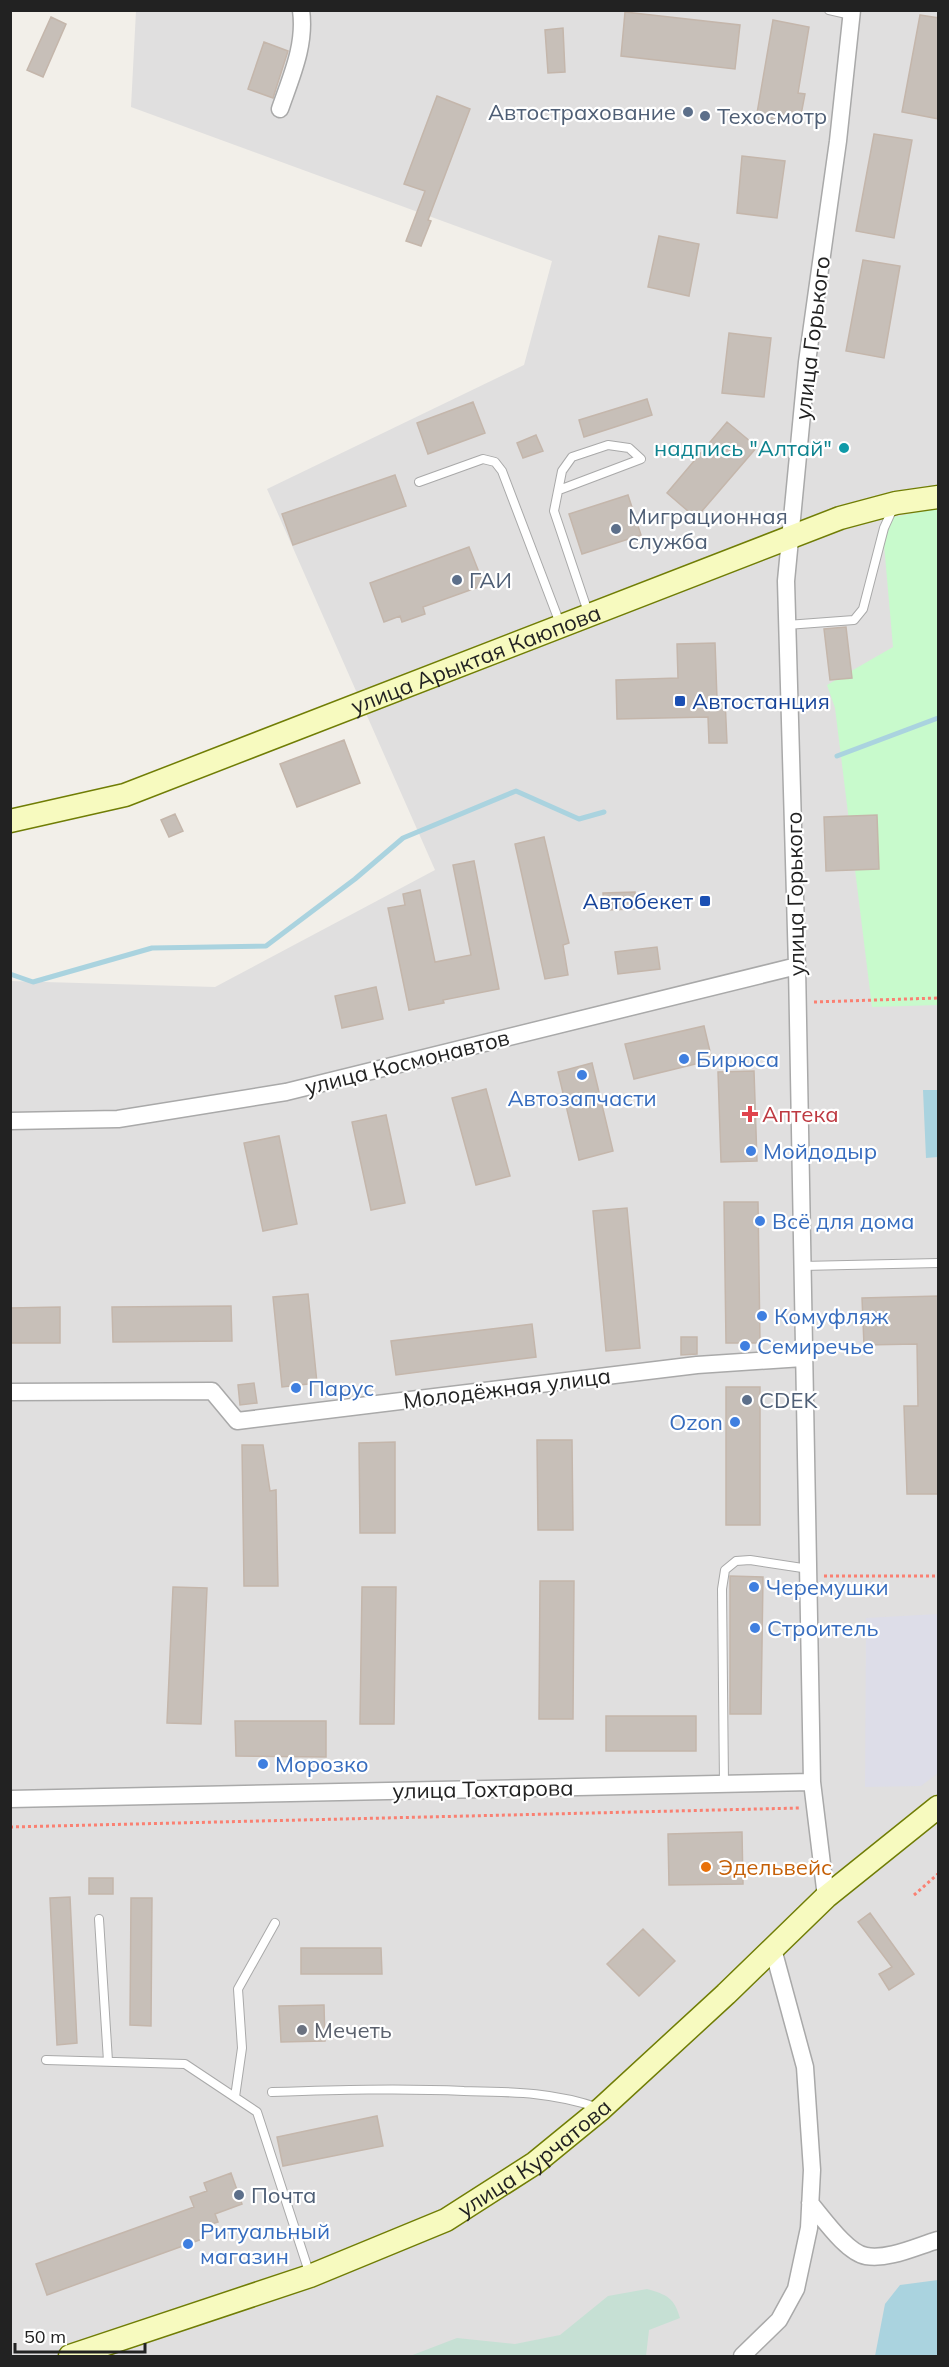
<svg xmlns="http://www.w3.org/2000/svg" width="949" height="2367" font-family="Mulish,sans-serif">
<rect width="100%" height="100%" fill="#f2efe9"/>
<path fill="#e0dfdf" d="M136,11H938V2356H11V981L215,987L435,870L267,489L524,365L552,261L131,107Z"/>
<path fill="#c6e0d4" d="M647,2289C667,2295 674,2297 680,2318L649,2330L646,2356H410L457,2338L515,2344L560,2335L608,2296Z"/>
<path fill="#c8facc" d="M938,508V1005L872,1007L835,708L827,685L893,647L883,533L894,517Z"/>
<path fill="#dddde8" d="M938,1614V1773L921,1786L865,1787L866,1618Z"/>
<path fill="#aad3df" d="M923,1090H938V1157L926,1158Z
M938,2280V2356H875L885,2304L900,2285Z"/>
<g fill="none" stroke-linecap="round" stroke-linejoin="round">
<path stroke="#aad3df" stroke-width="5" d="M837,756L938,718
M10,974L33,982L152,948L266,946L355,879L403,838L516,791L579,819L604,812"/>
</g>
<path fill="#c7bfb8" stroke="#c4b6ab" stroke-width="1.5" d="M625,12L740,25L735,69L621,56Z
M920,15L939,18V119L902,112Z
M51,17L66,24L43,77L27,70Z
M773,20L809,27L798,93L805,94L801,115L795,114L793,124L756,119Z
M563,28L565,72L548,73L545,30Z
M264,42L288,51L273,98L248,89Z
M437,96L470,109L428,220L431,221L421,246L406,241L425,191L404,184Z
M874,134L912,140L894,238L856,231Z
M742,156L785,161L777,218L737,213Z
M659,236L699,244L689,296L648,287Z
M863,260L900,266L884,358L846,351Z
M729,333L771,338L764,397L722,393Z
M647,399L652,415L584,437L579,420Z
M473,402L485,433L428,454L417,423Z
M727,422L757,447L696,518L667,493Z
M536,435L543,451L523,458L517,443Z
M395,475L406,506L293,545L282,514Z
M628,495L641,535L582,554L569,514Z
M469,547L484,585L423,607L425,614L402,622L400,616L384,622L370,583Z
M846,627L852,678L830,680L824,629Z
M715,643L717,699H725L727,743H709L708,717L617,719L616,680L678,678L677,644Z
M344,740L360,783L297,807L280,764Z
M175,814L183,831L169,837L161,820Z
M877,815L879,869L826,871L824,817Z
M544,837L569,943L563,945L568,975L545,979L515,844Z
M474,861L499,989L443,1000L444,1003L409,1010L388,908L405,905L403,894L420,890L435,962L471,955L453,865Z
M635,892V909L604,910L603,893Z
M657,947L660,969L618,974L615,952Z
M376,987L383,1019L342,1028L335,996Z
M704,1026L712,1060L634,1079L625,1044Z
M592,1063L613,1151L579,1160L558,1072Z
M754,1071L757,1161L721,1162L718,1072Z
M486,1089L510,1176L476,1185L452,1098Z
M386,1115L405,1203L371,1210L352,1122Z
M279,1136L297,1224L263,1231L244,1143Z
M724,1202H758L760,1343H726Z
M627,1208L640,1348L606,1351L593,1211Z
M308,1294L317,1383L282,1387L273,1297Z
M939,1296V1494H907L904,1406H918L917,1344L864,1345L862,1298Z
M231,1306L232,1341L113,1342L112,1307Z
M60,1307V1343H10V1308Z
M532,1324L536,1357L396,1375L391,1341Z
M681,1337H697V1354L681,1355Z
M254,1383L257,1403L240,1405L238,1385Z
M726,1387H760V1525H726Z
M537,1440H572L573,1530H538Z
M395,1442V1533H360L359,1443Z
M242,1445H263L270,1491L276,1490L278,1586H244Z
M730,1576L763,1577L761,1714H730Z
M540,1581H574L573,1719H539Z
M173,1587L207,1588L201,1724L167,1723Z
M362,1587H396L394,1724H360Z
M606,1716H696V1751H606Z
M235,1721H326V1757L236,1756Z
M742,1832L743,1884L669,1885L668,1834Z
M89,1878H113V1894H89Z
M70,1897L77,2043L57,2045L50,1898Z
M131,1898H152L151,2026L130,2025Z
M870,1913L914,1974L889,1990L879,1974L892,1967L858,1922Z
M643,1929L675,1961L639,1996L607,1964Z
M301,1948H381L382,1974H301Z
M324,2005L325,2041L281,2042L279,2006Z
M377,2116L383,2146L283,2166L277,2137Z
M231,2173L242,2204L215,2214L218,2222L202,2227L205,2238L47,2295L36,2264L194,2207L190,2197L207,2191L204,2183Z"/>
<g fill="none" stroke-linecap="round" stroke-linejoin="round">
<g stroke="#a9a9a9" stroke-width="10">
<path id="lane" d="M829,10L851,15
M419,482L483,459L495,462L502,471L561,626
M559,490L641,459L629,448L608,445L572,457L562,471L554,511L589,615
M787,625L854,620L863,609L884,528L894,506
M802,1266L938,1263
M724,1784L722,1589L725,1570L736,1561L750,1560L809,1569
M99,1919L108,2061
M46,2060L185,2064L257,2112L310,2275
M272,2092C336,2090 400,2088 464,2091C513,2092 553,2092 599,2108
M235,2097L242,2048L238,1989L275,1923"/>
</g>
<g stroke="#a9a9a9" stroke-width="19">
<path id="street" d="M280,109C291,77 306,45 301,10
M10,1121L118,1119L286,1092L797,966
M10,1392L212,1391L237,1421L697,1365L803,1358
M10,1799L812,1782
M826,1897L812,1782L797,966L786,581L807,362L838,141L852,10
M810,2203C823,2218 847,2253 866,2256C889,2260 917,2246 938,2240
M742,2356L779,2320L796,2289L809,2228L812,2170L805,2067L773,1949"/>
</g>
<g stroke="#707d05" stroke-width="25">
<g id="secondary">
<path id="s1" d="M10,821L125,795L840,518L896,503L938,497"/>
<path id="s2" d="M70,2356L310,2276L446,2220L535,2163L601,2109L726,1994L826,1897L938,1807"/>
</g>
</g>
<path stroke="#fa8072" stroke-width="3" stroke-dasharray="3 3" stroke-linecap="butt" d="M814,1002L938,998
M824,1576H938
M10,1827L800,1808
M914,1895L938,1874"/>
<use href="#lane" stroke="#fff" stroke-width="8"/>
<use href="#street" stroke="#fff" stroke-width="16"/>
<use href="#secondary" stroke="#f7fabf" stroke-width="22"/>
</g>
<g fill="#5c6f8a" stroke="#fff" stroke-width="2">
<circle cx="688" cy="112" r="6"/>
<circle cx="705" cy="116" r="6"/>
<circle cx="616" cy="529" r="6"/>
<circle cx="457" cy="580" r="6"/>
<circle cx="747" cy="1400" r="6"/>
<circle cx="239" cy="2195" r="6"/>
</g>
<circle fill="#0f9aa8" stroke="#fff" stroke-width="2" cx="844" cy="448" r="6"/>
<g fill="#1a4fb4" stroke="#fff" stroke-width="2">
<rect x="674" y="695" width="12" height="12" rx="3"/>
<rect x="699" y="895" width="12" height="12" rx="3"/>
</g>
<g fill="#3f7fe0" stroke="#fff" stroke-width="2">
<circle cx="684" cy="1059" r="6"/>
<circle cx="582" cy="1075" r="6"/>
<circle cx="751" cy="1151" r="6"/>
<circle cx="760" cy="1221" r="6"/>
<circle cx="762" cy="1316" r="6"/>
<circle cx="745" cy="1346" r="6"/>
<circle cx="296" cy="1388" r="6"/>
<circle cx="735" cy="1422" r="6"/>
<circle cx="754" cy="1587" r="6"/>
<circle cx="755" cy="1628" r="6"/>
<circle cx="263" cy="1764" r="6"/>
<circle cx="188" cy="2244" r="6"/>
</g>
<path fill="#e0444e" stroke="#fff" stroke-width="2" d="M747 1105h6v6h6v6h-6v6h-6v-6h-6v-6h6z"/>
<circle fill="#e8710a" stroke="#fff" stroke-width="2" cx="706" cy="1867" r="6"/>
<circle fill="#6b7280" stroke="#fff" stroke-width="2" cx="302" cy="2030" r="6"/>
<g text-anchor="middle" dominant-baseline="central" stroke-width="4.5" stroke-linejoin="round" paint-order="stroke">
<g font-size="22" fill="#4e5e75" stroke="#fff" text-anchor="start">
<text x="676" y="112" text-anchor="end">Автострахование</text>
<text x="717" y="116">Техосмотр</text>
<text x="628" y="516">Миграционная<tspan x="628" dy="25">служба</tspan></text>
<text x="469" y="580">ГАИ</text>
<text x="759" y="1400">CDEK</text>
<text x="251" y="2195">Почта</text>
</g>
<g font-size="22" fill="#222" stroke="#fff">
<text transform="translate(812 338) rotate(-83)">улица Горького</text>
<text stroke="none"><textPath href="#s1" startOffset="494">улица Арыктая Каюпова</textPath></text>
<text transform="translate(795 894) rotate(-91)">улица Горького</text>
<text transform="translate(407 1062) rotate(-14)">улица Космонавтов</text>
<text transform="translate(507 1388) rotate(-7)">Молодёжная улица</text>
<text transform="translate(483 1789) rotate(-1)">улица Тохтарова</text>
<text stroke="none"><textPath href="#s2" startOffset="508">улица Курчатова</textPath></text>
</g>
<g font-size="22" fill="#0d838f" stroke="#fff" text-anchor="end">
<text x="832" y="448">надпись "Алтай"</text>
</g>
<g font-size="22" fill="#164399" stroke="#fff" text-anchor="start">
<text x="692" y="701">Автостанция</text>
<text x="693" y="901" text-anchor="end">Автобекет</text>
</g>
<g font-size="22" fill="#366cbe" stroke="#fff" text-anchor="start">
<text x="696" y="1059">Бирюса</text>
<text x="582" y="1098" text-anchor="middle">Автозапчасти</text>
<text x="763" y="1151">Мойдодыр</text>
<text x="772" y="1221">Всё для дома</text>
<text x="774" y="1316">Комуфляж</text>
<text x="757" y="1346">Семиречье</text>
<text x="308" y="1388">Парус</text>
<text x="723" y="1422" text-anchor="end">Ozon</text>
<text x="766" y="1587">Черемушки</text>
<text x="767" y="1628">Строитель</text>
<text x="275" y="1764">Морозко</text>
<text x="200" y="2231">Ритуальный<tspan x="200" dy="25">магазин</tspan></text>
</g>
<g font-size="22" fill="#be3a42" stroke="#fff" text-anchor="start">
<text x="762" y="1114">Аптека</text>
</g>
<g font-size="22" fill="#c56008" stroke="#fff" text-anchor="start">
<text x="718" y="1867">Эдельвейс</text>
</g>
<g font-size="22" fill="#5b616d" stroke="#fff" text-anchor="start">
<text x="314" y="2030">Мечеть</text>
</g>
</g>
<rect width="949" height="2367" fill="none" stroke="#222222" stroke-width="24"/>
<path d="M15 2343v9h130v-9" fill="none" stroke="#222222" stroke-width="3"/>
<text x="24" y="2343" font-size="18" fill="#222222" stroke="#ffffff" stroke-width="4.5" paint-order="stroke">50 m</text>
</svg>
